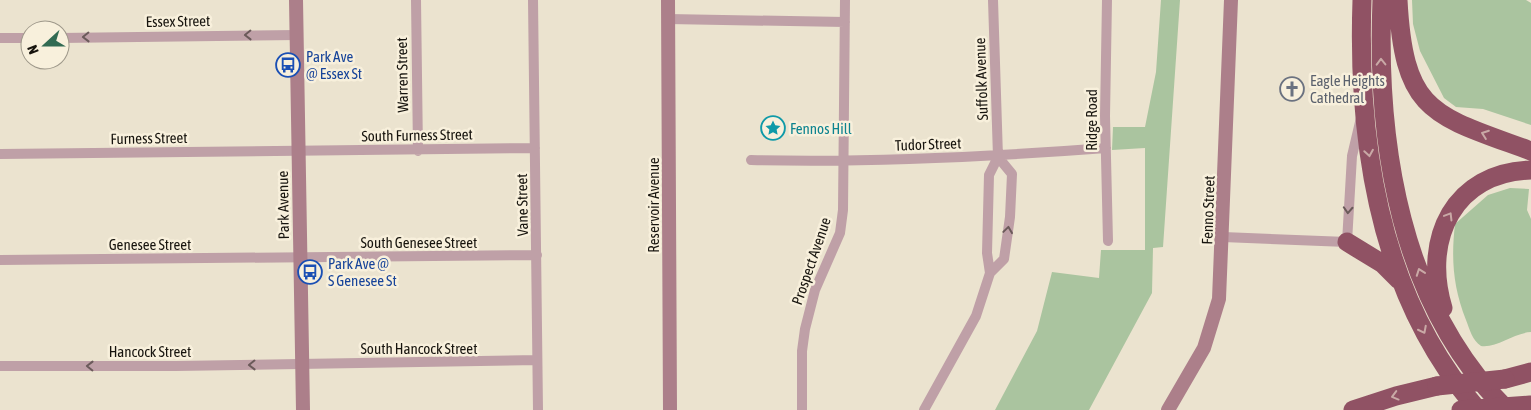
<svg xmlns="http://www.w3.org/2000/svg" width="1531" height="410" font-family="'Asap Condensed',sans-serif">
<rect width="100%" height="100%" fill="#ebe3cf"/>
<path fill="#aac49f" d="M1161,0H1180L1163,247L1153,248L1152,293L1089,410H995L1037,331L1052,272L1099,278L1101,250H1145V148L1112,150L1113,127H1145L1156,72Z
M1412,0H1526L1531,3V125L1483,109L1456,107L1444,98L1420,51L1413,24Z
M1510,188L1529,189L1527,210L1531,219V332C1513,333 1498,348 1481,346C1472,340 1470,330 1466,320C1453,287 1451,259 1455,224L1488,195Z"/>
<g fill="none" stroke-linecap="round" stroke-linejoin="round">
<path stroke="#bfa0a7" stroke-width="10" d="M416,0L418,151
M533,0L538,410
M1107,0L1105,116L1108,241
M668,19L845,22
M0,38H30
M60,38L297,35
M0,154L535,148
M751,160C870,163 988,157 1106,148
M1223,237L1347,242L1352,156L1361,118
M0,260L537,255
M990,273L987,253L989,175L998,157L993,0
M0,366H176L537,360
M802,410V351L805,329L815,290L840,233L843,210L845,0
M924,410L976,316L990,273L1004,259L1010,217L1012,174L998,157"/>
<path stroke="#ac7f8a" stroke-width="14" d="M296,0L303,410
M668,0L670,410
M1168,410L1204,348L1219,299L1231,0"/>
<path stroke="#905264" stroke-width="19" d="M1362,0C1357,144 1380,298 1478,410
M1382,0C1376,144 1400,304 1507,410
M1398,0C1404,114 1433,115 1531,151
M1347,242L1383,264L1399,280
M1443,308C1422,239 1454,172 1531,170
M1505,379L1531,372
M1353,410L1396,396L1437,386"/>
<path stroke="#905264" stroke-width="19" d="M1437,386L1505,379
M1461,410L1530,405"/>
</g>
<defs><path id="oneway-chevron" d="M-2-3.5L2.5 0L-2 3.5" fill="none" stroke-width="1.6" stroke-linecap="round" stroke-linejoin="round" transform="scale(1.25)"/></defs>
<g stroke="#6b5a5a">
<use href="#oneway-chevron" transform="translate(248 35) rotate(179)"/>
<use href="#oneway-chevron" transform="translate(86 37) rotate(179)"/>
<use href="#oneway-chevron" transform="translate(1348 210) rotate(93)"/>
<use href="#oneway-chevron" transform="translate(1008 230) rotate(-82)"/>
<use href="#oneway-chevron" transform="translate(252 365) rotate(179)"/>
<use href="#oneway-chevron" transform="translate(90 366) rotate(-179)"/>
</g>
<g stroke="#c9a9a6">
<use href="#oneway-chevron" transform="translate(1381 62) rotate(-91)"/>
<use href="#oneway-chevron" transform="translate(1485 134) rotate(-160)"/>
<use href="#oneway-chevron" transform="translate(1369 153) rotate(81)"/>
<use href="#oneway-chevron" transform="translate(1449 216) rotate(-59)"/>
<use href="#oneway-chevron" transform="translate(1420 272) rotate(-110)"/>
<use href="#oneway-chevron" transform="translate(1423 330) rotate(63)"/>
<use href="#oneway-chevron" transform="translate(1395 396) rotate(165)"/>
</g>
<defs>
<g id="bus-ring" transform="scale(1.25)"><circle r="9.5" fill="#f8f0dc" stroke="#1a4fb4" stroke-width="1.5"/><path d="M-5-6H5V4H4V6H2V4H-2V6H-4V4H-5ZM-3.5-4V0h7V-4ZM-3.5 1.2v1.5H-2V1.2ZM2 1.2v1.5H3.5V1.2Z" fill="#1a4fb4"/></g>
<g id="church-ring" transform="scale(1.25)"><circle r="9.5" fill="#f8f0dc" stroke="#6b7280" stroke-width="1.5"/><path d="M-1.2-6h2.4v3.5h3.3v2.4h-3.3V6h-2.4V-.1h-3.3v-2.4h3.3Z" fill="#6b7280"/></g>
<g id="sight-ring" transform="scale(1.25)"><circle r="9.5" fill="#f8f0dc" stroke="#0f9aa8" stroke-width="1.5"/><path d="M0-6L1.8-2.2L6-1.7L2.9 1.2L3.7 5.4L0 3.3L-3.7 5.4L-2.9 1.2L-6-1.7L-1.8-2.2Z" fill="#0f9aa8"/></g>
</defs>
<g fill-rule="evenodd">
<use href="#bus-ring" x="288" y="65"/>
<use href="#church-ring" x="1292" y="89"/>
<use href="#sight-ring" x="773" y="128"/>
<use href="#bus-ring" x="310" y="272"/>
</g>
<g text-anchor="middle" dominant-baseline="central" stroke-width="5" stroke-linejoin="round" paint-order="stroke">
<g font-size="15" fill="#17140e" stroke="#f8f0dc">
<text transform="translate(178 21) rotate(-1)">Essex Street</text>
<text transform="translate(402 75) rotate(-91)">Warren Street</text>
<text transform="translate(981 79) rotate(-92)">Suffolk Avenue</text>
<text transform="translate(1091 120) rotate(-90)">Ridge Road</text>
<text transform="translate(417 135) rotate(-1)">South Furness Street</text>
<text transform="translate(149 138) rotate(-1)">Furness Street</text>
<text transform="translate(928 144) rotate(-2)">Tudor Street</text>
<text transform="translate(283 205) rotate(-91)">Park Avenue</text>
<text transform="translate(522 205) rotate(-91)">Vane Street</text>
<text transform="translate(653 205) rotate(-90)">Reservoir Avenue</text>
<text transform="translate(1208 210) rotate(-88)">Fenno Street</text>
<text x="419" y="242">South Genesee Street</text>
<text x="150" y="244">Genesee Street</text>
<text transform="translate(811 261) rotate(-71)">Prospect Avenue</text>
<text x="419" y="348">South Hancock Street</text>
<text x="150" y="351">Hancock Street</text>
</g>
<g font-size="15" fill="#164399" stroke="#f8f0dc" text-anchor="start">
<text x="306" y="56">Park Ave<tspan x="306" dy="17">@ Essex St</tspan></text>
<text x="328" y="263">Park Ave @<tspan x="328" dy="17">S Genesee St</tspan></text>
</g>
<g font-size="15" fill="#5b616d" stroke="#f8f0dc" text-anchor="start">
<text x="1310" y="80">Eagle Heights<tspan x="1310" dy="17">Cathedral</tspan></text>
</g>
<g font-size="15" fill="#0d838f" stroke="#f8f0dc" text-anchor="start">
<text x="790" y="128">Fennos Hill</text>
</g>
</g>
<g transform="translate(45 45) rotate(249)"><circle r="24" fill="#f8f0dc" stroke="#9e988a"/>
<path d="M0-4L9 19L0 12L-9 19Z" fill="#316a52"/>
<text y="-8" font-size="14" font-weight="bold" text-anchor="middle" fill="#17140e">N</text>
</g>
</svg>
